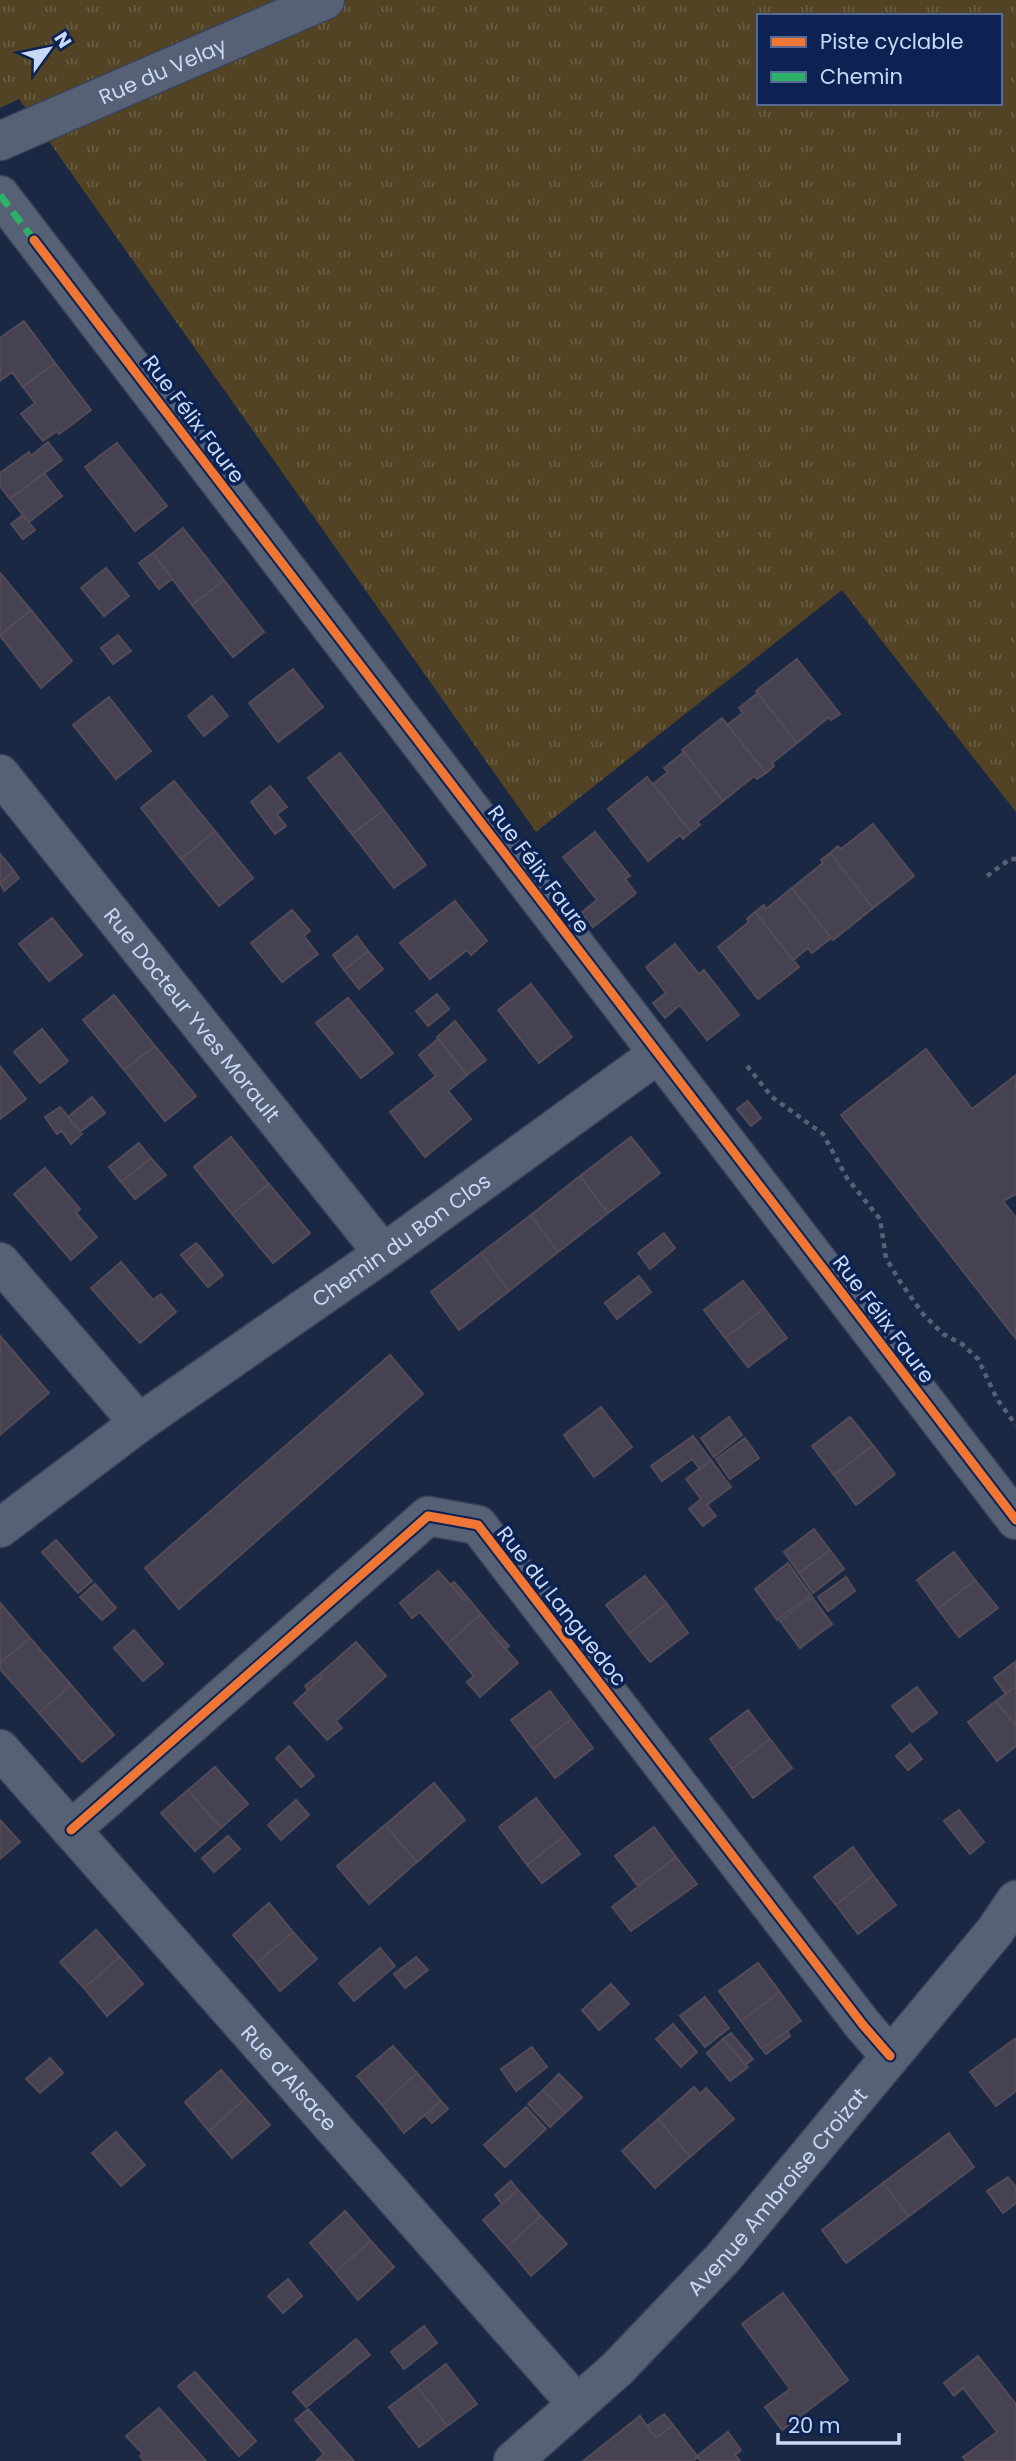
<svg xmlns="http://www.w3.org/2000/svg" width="1016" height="2461" font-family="Poppins,sans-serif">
<defs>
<pattern id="grass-tufts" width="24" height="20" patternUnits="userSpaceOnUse" patternTransform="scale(1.75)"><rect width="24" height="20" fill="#514323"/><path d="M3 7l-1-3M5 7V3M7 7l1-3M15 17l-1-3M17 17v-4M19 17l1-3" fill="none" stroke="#695e44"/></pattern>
</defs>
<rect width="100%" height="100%" fill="#1b2843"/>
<path fill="url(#grass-tufts)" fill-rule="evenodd" d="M0,0H1016V812L842,590L536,832L19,99L0,108ZM759,16H1000V103H759Z"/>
<path fill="#464251" stroke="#534b57" stroke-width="2" d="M24,321L55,363L23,387L12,372L0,381V338Z
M55,363L91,410L59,434L57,431L43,441L21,414L35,403L23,387Z
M48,442L62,460L10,499L0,486V473L29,452L31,456Z
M117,443L167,506L135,531L85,467Z
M44,473L62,496L29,522L10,499Z
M23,515L35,530L23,539L11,524Z
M183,528L224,580L192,605L153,553Z
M153,553L172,579L159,589L139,563Z
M106,568L129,596L104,616L81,588Z
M0,573L31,610L0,635Z
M224,580L264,632L233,657L192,605Z
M31,610L72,661L41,688L0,636Z
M118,635L131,651L113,664L101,648Z
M797,659L840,714L831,720L829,717L797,743L756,691Z
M293,669L323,707L278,742L249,703Z
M758,693L797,743L772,763L774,766L766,773L727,725L743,713L739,708Z
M212,696L228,716L204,736L188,716Z
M109,697L151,751L116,779L73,725Z
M722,718L766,773L757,779L754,776L723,801L682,750Z
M684,752L723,801L697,822L700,825L691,832L653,784L668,772L664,768Z
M340,753L384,810L352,834L308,778Z
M647,777L691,832L683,839L680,835L648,861L608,809Z
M174,781L215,831L181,859L141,808Z
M270,786L287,807L277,814L286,826L275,834L251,802Z
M384,810L426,865L394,888L352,834Z
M873,824L914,876L873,908L830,853L838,846L841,849Z
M215,831L253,878L219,906L181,859Z
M595,832L630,876L625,879L636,893L593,927L581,913L597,900L563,857Z
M830,853L873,908L833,940L792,888L823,863L821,860Z
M0,854L14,871L0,883Z
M14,871L19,878L4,891L0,883Z
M792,888L831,938L812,953L808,948L793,960L755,912L764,905L766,909Z
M455,901L487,941L471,955L467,950L430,979L400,943Z
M292,910L310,931L304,936L318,954L282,982L251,943Z
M755,912L799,967L758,999L718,947L749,922L747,919Z
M52,918L82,955L49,981L19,944Z
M357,936L368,951L344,970L333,955Z
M675,944L699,974L704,970L739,1015L707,1040L680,1005L665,1018L653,1003L666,993L646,967Z
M368,951L383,969L359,989L344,970Z
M531,984L572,1037L539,1063L498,1010Z
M437,994L449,1009L428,1026L416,1011Z
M114,995L155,1046L124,1070L83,1020Z
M348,998L393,1053L361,1078L316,1023Z
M455,1021L486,1060L467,1075L437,1037Z
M42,1029L68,1061L40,1083L14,1052Z
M438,1039L467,1075L448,1091L471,1119L425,1157L390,1112L436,1076L419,1055Z
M155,1046L196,1096L165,1121L124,1070Z
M926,1049L972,1109L1016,1075V1194L1003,1201L1016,1218V1339L841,1115Z
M0,1066L26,1099L0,1119Z
M92,1097L105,1113L80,1132L68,1117Z
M748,1101L761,1118L751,1126L737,1109Z
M60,1107L82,1134L71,1144L62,1131L57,1134L45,1117Z
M231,1137L269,1184L232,1214L194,1167Z
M631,1137L660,1173L608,1213L580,1176Z
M139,1143L151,1158L121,1182L109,1167Z
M151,1158L166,1175L135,1199L121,1182Z
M45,1168L80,1209L76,1213L97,1237L71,1260L14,1194Z
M580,1176L608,1213L558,1252L531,1215Z
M269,1184L310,1233L273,1263L232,1214Z
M531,1215L558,1252L509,1291L481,1253Z
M664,1233L675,1248L650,1269L638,1253Z
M196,1243L201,1248L186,1261L181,1255Z
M201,1248L223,1275L208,1287L186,1261Z
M481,1253L509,1291L459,1330L431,1292Z
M121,1262L153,1300L161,1294L176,1312L140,1343L91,1288Z
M639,1276L651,1292L617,1319L605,1303Z
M743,1281L764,1308L725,1338L704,1310Z
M764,1308L787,1338L748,1367L725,1338Z
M0,1336L49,1393L0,1435Z
M390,1355L423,1394L179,1609L145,1568Z
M601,1407L632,1447L594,1477L564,1435Z
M729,1417L742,1435L714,1457L701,1438Z
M850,1417L873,1445L834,1475L812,1446Z
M693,1436L711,1460L700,1469L692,1459L662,1481L651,1466Z
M745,1438L759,1458L730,1479L716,1459Z
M873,1445L895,1474L856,1505L834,1475Z
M711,1460L731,1487L707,1505L716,1516L703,1526L689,1509L701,1499L686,1479Z
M814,1529L830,1550L799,1573L784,1552Z
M56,1540L92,1581L78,1593L42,1552Z
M830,1550L844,1569L813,1593L799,1573Z
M954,1552L975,1580L938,1609L917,1580Z
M788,1563L811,1595L777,1620L755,1589Z
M438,1571L464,1600L467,1597L481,1614L447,1644L420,1612L412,1618L400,1603Z
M645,1576L667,1604L628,1634L606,1605Z
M846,1577L855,1591L828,1611L818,1597Z
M975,1580L998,1608L959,1637L938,1609Z
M454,1582L467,1597L464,1600L451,1585Z
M95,1584L116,1608L102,1620L80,1597Z
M812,1597L832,1624L800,1648L780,1621Z
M0,1603L30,1638L0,1663Z
M667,1604L688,1633L650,1662L628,1634Z
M481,1614L495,1631L492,1633L518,1663L480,1697L467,1682L474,1676L447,1644Z
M134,1630L163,1664L143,1681L114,1648Z
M495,1631L509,1646L505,1649L492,1633Z
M30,1638L71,1685L39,1713L0,1669V1663Z
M356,1642L386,1676L336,1721L342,1728L327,1740L294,1703L323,1676L321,1673Z
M1015,1662L1016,1686L1006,1694L994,1678Z
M321,1673L323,1676L308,1690L305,1686Z
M71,1685L114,1735L82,1762L39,1713Z
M1016,1686V1726L996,1701Z
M917,1687L937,1713L912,1732L892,1706Z
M550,1691L571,1719L533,1749L511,1720Z
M996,1701L1016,1726V1746L997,1761L968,1722Z
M748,1710L770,1739L732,1769L710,1739Z
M571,1719L593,1748L555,1778L533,1749Z
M770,1739L792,1768L753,1798L732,1769Z
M910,1744L922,1759L908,1770L896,1756Z
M289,1746L314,1776L301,1787L276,1758Z
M215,1767L248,1804L221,1828L188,1790Z
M434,1783L465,1820L417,1862L385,1825Z
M188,1790L221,1828L195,1851L161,1813Z
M536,1798L565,1835L527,1865L499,1827Z
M296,1800L309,1815L281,1840L268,1825Z
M959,1810L984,1842L970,1854L944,1821Z
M0,1820L20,1842L0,1859Z
M385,1825L417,1862L369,1904L337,1866Z
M654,1827L676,1857L638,1886L615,1856Z
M565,1835L580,1854L542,1883L527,1865Z
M228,1836L240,1849L214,1872L202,1858Z
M853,1847L873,1875L836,1905L814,1877Z
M676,1857L697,1884L631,1931L612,1907Z
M873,1875L896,1905L858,1934L836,1905Z
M269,1903L293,1932L257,1963L233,1935Z
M96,1930L120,1957L84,1988L60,1962Z
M293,1932L317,1959L280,1991L257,1963Z
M380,1948L395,1966L354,2001L339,1983Z
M120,1957L143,1984L107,2016L84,1988Z
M416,1957L428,1970L405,1988L394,1974Z
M758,1963L780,1992L741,2021L719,1991Z
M611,1984L629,2004L599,2030L582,2010Z
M780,1992L801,2021L762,2049L741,2021Z
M705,1997L729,2028L705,2047L680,2016Z
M673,2024L697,2052L681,2067L656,2039Z
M787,2031L790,2036L766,2054L762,2049Z
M731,2033L753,2059L745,2065L723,2039Z
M1016,2038V2091L996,2106L970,2072Z
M723,2039L748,2067L730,2081L707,2053Z
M393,2046L417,2073L382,2105L357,2076Z
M532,2047L547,2067L516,2091L501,2069Z
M50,2058L63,2073L40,2093L26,2079Z
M221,2070L246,2098L209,2131L185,2102Z
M417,2073L441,2101L404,2133L382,2105Z
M559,2074L582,2097L565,2113L543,2090Z
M694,2087L700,2094L706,2088L734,2119L690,2157L658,2119Z
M543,2090L565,2113L550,2127L528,2104Z
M246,2098L270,2125L232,2158L209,2131Z
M441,2101L448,2109L432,2123L425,2115Z
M526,2107L546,2129L505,2167L484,2145Z
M658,2119L690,2157L655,2188L622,2151Z
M116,2132L145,2165L121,2186L92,2153Z
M949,2133L974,2167L909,2216L883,2183Z
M1008,2177L1016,2187V2203L1003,2213L987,2191Z
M511,2181L518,2190L502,2204L495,2195Z
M883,2183L909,2216L846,2263L822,2230Z
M518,2190L541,2216L507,2247L483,2220Z
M345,2211L371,2241L335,2272L310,2243Z
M541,2216L567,2244L531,2276L507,2247Z
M371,2241L394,2267L358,2300L335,2272Z
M288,2279L302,2296L283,2313L268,2296Z
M783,2293L848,2380L782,2430L765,2407L790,2389L742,2324Z
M424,2326L437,2343L404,2369L391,2352Z
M356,2339L370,2355L306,2407L293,2392Z
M978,2356L1016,2404V2461H966L963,2457L997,2432L963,2388L954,2396L944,2383Z
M446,2364L477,2404L447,2426L417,2386Z
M195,2372L256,2441L239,2456L178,2386Z
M417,2386L447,2426L419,2447L389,2407Z
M159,2408L175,2426L206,2461H144L140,2456L143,2454L126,2436Z
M308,2409L354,2461H316L324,2454L295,2420Z
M664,2414L673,2425L656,2438L647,2426Z
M640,2416L656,2438L673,2425L698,2457L693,2461H583Z
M728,2432L741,2450L735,2455L740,2461H701L697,2456Z"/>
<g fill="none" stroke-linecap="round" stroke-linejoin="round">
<g stroke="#3a435a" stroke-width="41">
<g id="street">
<path id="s1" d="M0,141L325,0"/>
<path d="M0,195L1016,1520"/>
<path id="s2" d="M0,774L371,1238L381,1255"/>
<path d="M0,1262L139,1423"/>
<path id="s3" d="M0,1528L139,1423L381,1255L658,1054"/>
<path id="s4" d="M0,1749L577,2404"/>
<path d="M71,1830L428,1516L478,1525L863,2025L890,2056"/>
</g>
</g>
<g stroke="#3a435a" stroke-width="41">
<g id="secondary">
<path id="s5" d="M513,2461L617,2369L723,2258L995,1931L1016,1900"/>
</g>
</g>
<path stroke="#576175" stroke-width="4.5" stroke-dasharray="5 5" stroke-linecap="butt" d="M987,876L1010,859H1016
M747,1066L772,1097L823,1134L847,1178L880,1219L886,1258L899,1280L923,1314L943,1334L962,1344L978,1359L997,1399L1016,1425"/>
<use href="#street" stroke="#566176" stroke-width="38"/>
<use href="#secondary" stroke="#566176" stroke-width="38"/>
<path stroke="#2db169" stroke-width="7" stroke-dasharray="14 7" stroke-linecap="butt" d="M0,195L34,240"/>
<g stroke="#0b2253" stroke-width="13">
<path id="cycleway" d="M34,240L1016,1520
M71,1830L428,1516L478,1525L863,2025L890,2056"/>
</g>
<use href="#cycleway" stroke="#f07635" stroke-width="9"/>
</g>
<g text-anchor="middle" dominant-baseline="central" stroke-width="7" stroke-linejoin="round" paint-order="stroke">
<g font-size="21" fill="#c8d9f8" stroke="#0b2253">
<text stroke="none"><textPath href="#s1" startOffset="177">Rue du Velay</textPath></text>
<text transform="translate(194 419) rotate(53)">Rue Félix Faure</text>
<text transform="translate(539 869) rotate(53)">Rue Félix Faure</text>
<text stroke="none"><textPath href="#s2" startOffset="308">Rue Docteur Yves Morault</textPath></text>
<text stroke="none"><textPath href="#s3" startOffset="494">Chemin du Bon Clos</textPath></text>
<text transform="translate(884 1319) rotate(53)">Rue Félix Faure</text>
<text transform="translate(562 1606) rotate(52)">Rue du Languedoc</text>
<text stroke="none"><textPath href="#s4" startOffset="438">Rue d'Alsace</textPath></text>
<text stroke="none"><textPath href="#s5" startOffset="378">Avenue Ambroise Croizat</textPath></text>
</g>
</g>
<rect x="757" y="14" width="245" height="91" fill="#0b2253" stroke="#576b95" stroke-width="2"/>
<rect x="771" y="37" width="35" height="10" fill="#f07635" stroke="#576b95" stroke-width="2"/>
<text x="820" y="49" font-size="21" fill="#c8d9f8">Piste cyclable</text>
<rect x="771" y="72" width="35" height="10" fill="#2db169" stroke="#576b95" stroke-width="2"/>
<text x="820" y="84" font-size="21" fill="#c8d9f8">Chemin</text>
<g transform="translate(49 49) rotate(57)" stroke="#0b2253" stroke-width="5" paint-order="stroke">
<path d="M0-5L12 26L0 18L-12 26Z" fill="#c8d9f8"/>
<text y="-10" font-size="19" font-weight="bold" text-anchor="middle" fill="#c8d9f8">N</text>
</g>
<path d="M778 2433v10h121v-10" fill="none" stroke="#c8d9f8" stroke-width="3.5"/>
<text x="788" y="2433" font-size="21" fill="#c8d9f8" stroke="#0b2253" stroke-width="5" paint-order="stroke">20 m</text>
</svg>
